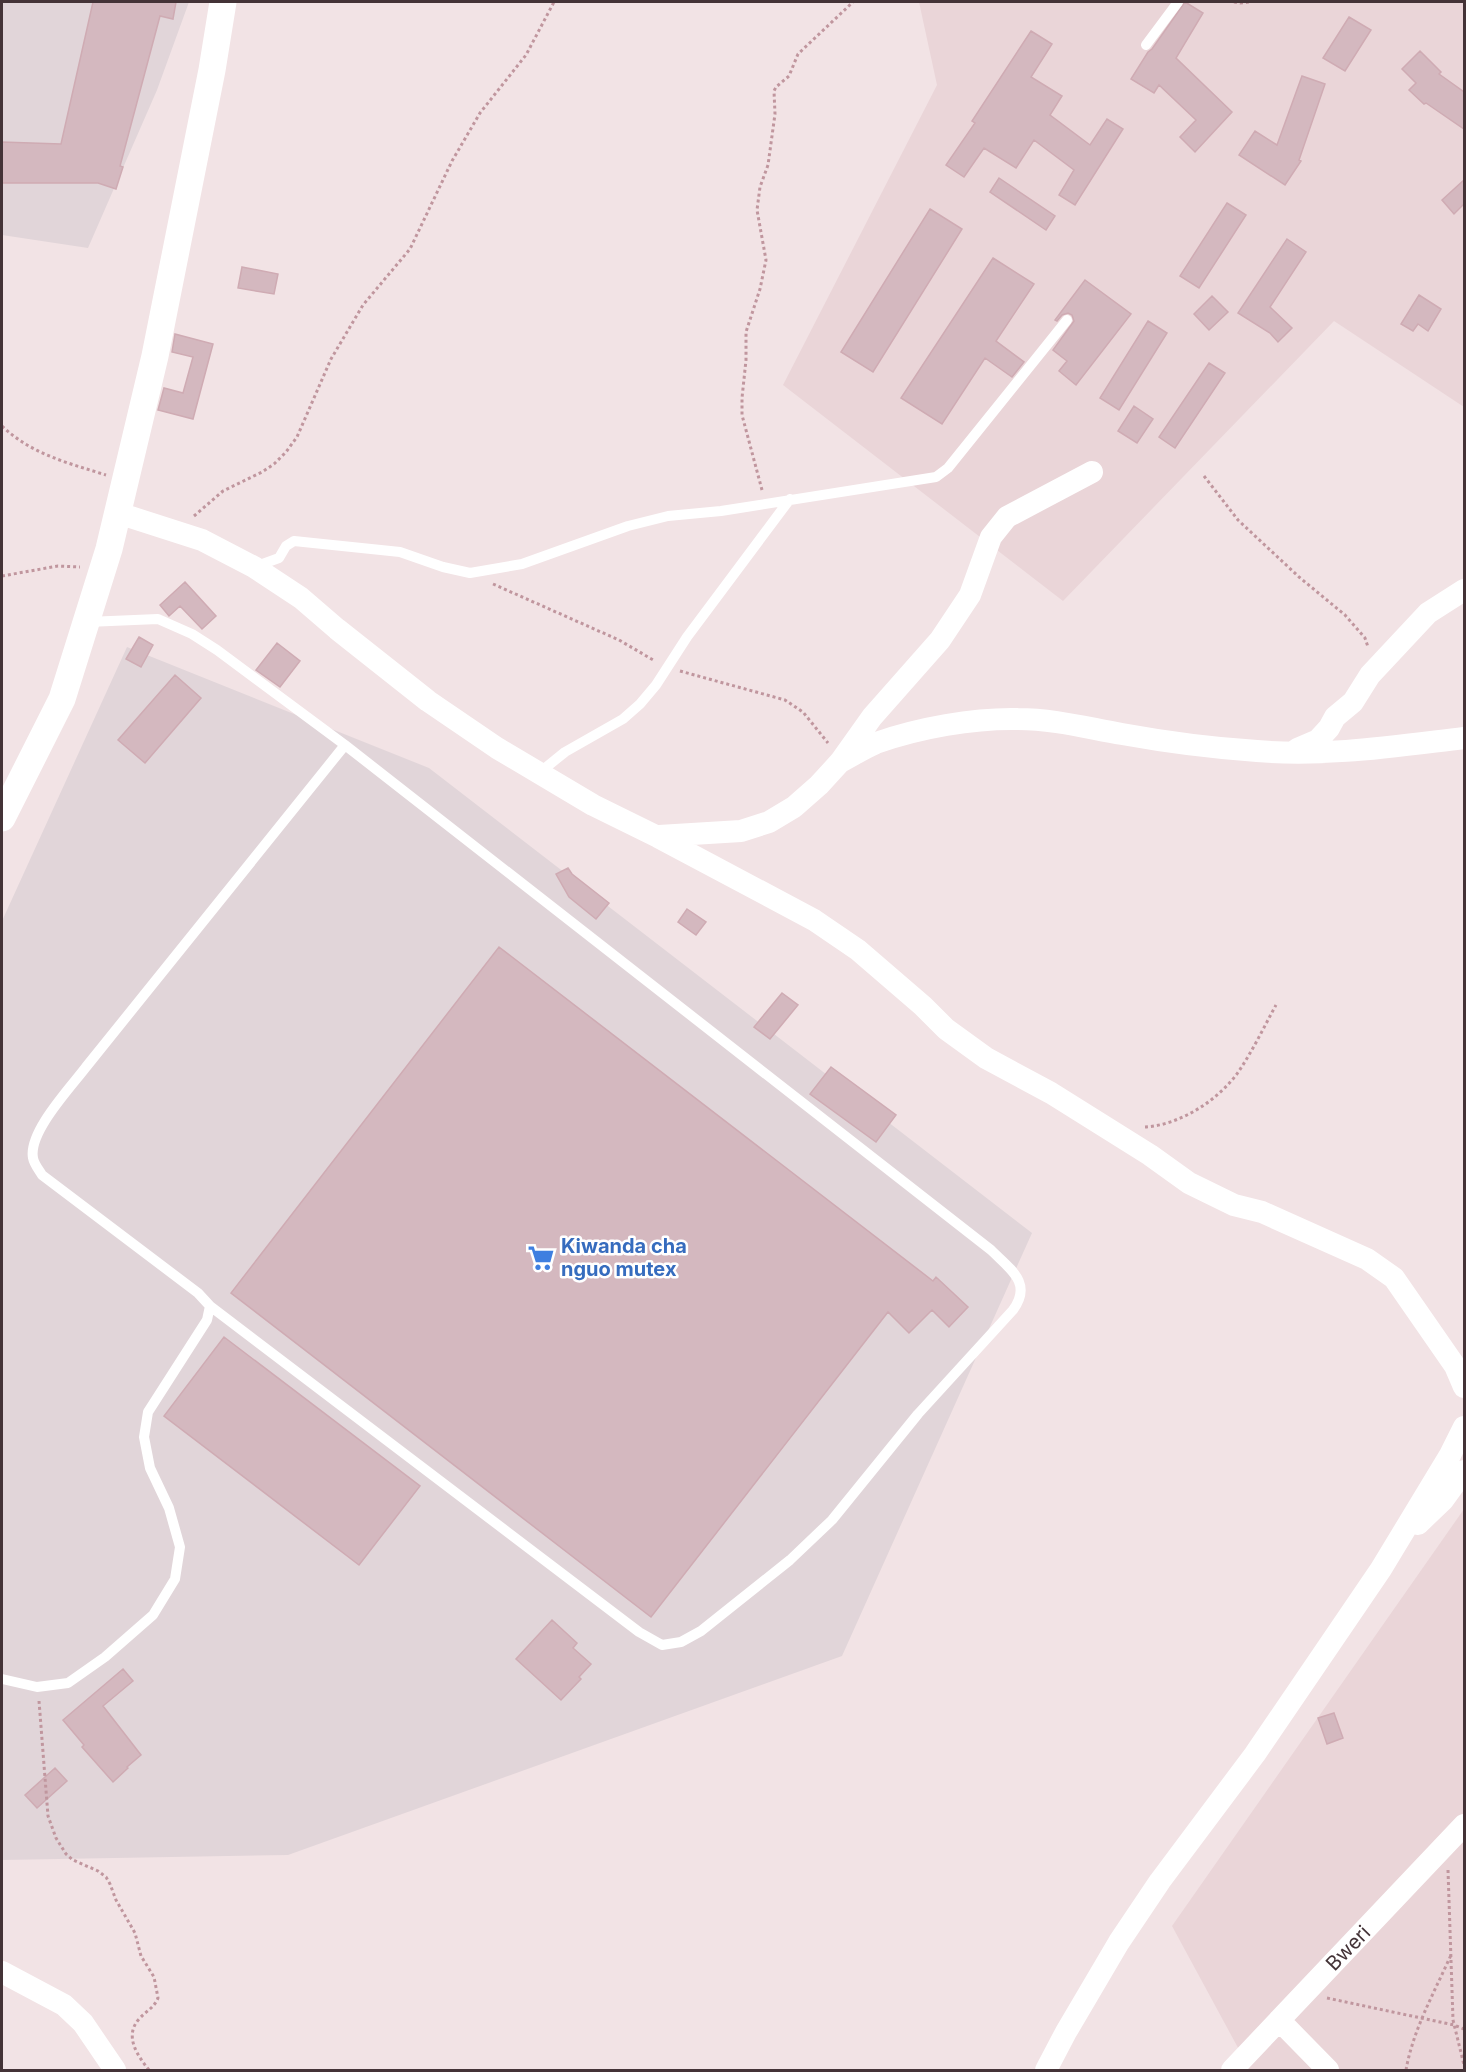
<svg xmlns="http://www.w3.org/2000/svg" width="1466" height="2072" font-family="Inter,sans-serif">
<rect width="100%" height="100%" fill="#f2e3e5"/>
<path fill="#ead5d8" d="M919,2H1464V407L1334,321L1063,601L783,385L937,85Z
M1464,1509V2070H1232L1243,2057L1172,1926Z"/>
<path fill="#e1d5d9" d="M2,2H189L157,90L88,248L2,235Z
M127,647L429,768L1032,1233L842,1656L288,1855L2,1860V921Z"/>
<path fill="#d4b8bf" stroke="#cfabb3" stroke-width="1.5" d="M93,2H176L173,19L160,16L120,166L123,167L116,189L98,183H2V142L61,144Z
M1185,2L1203,13L1176,58L1232,112L1195,152L1180,137L1196,120L1159,85L1154,93L1131,79L1148,52L1152,49Z
M1349,17L1371,30L1345,71L1323,58Z
M1031,31L1052,44L1031,77L1062,96L1050,115L1090,145L1107,119L1123,129L1075,205L1059,195L1074,170L1034,140L1016,168L984,148L964,177L946,165L975,123L972,121Z
M1420,51L1441,72L1439,74L1464,92V129L1426,103L1424,104L1409,90L1416,83L1402,69Z
M1302,76L1325,84L1299,160L1301,161L1285,185L1239,155L1255,131L1277,145Z
M999,178L1055,216L1046,230L990,192Z
M1464,180V204L1454,214L1442,200Z
M1227,203L1246,215L1199,288L1180,276Z
M930,209L962,229L873,372L841,352Z
M1287,239L1306,252L1270,307L1292,328L1278,342L1270,333L1238,313Z
M993,258L1034,284L996,341L1024,362L1012,377L985,358L942,424L901,398Z
M242,267L278,274L274,294L238,288Z
M1085,280L1131,314L1076,385L1059,371L1067,361L1053,350L1074,321L1072,315L1068,313L1062,315L1057,321L1055,320Z
M1419,295L1441,309L1428,331L1418,324L1413,331L1401,324Z
M1212,296L1228,312L1209,330L1194,314Z
M1148,321L1167,333L1119,410L1100,398Z
M175,334L213,344L193,419L158,410L164,388L183,393L193,357L172,352Z
M1209,363L1225,373L1175,448L1159,437Z
M1134,406L1153,419L1137,443L1118,431Z
M185,582L216,616L202,629L180,606L169,616L160,605Z
M139,637L153,645L141,667L126,659Z
M277,643L300,661L280,687L256,670Z
M175,675L201,698L145,763L118,740Z
M568,868L572,874L609,903L596,919L569,897L556,874Z
M687,909L706,922L696,935L678,922Z
M499,947L933,1281L936,1277L968,1307L949,1327L932,1310L909,1333L888,1312L651,1617L231,1293Z
M782,993L798,1005L770,1039L754,1027Z
M831,1067L896,1115L876,1142L810,1094Z
M224,1337L420,1486L359,1565L164,1416Z
M552,1620L577,1643L573,1648L591,1664L579,1677L581,1679L561,1700L516,1659Z
M123,1669L133,1681L103,1706L141,1755L127,1767L128,1768L113,1782L82,1747L84,1745L63,1720Z
M1334,1713L1343,1738L1327,1744L1318,1718Z
M55,1768L67,1781L37,1808L25,1795Z"/>
<g fill="none" stroke-linecap="round" stroke-linejoin="round">
<path stroke="#c0969e" stroke-width="3" stroke-dasharray="3 3" stroke-linecap="butt" d="M1234,2L1240,3L1250,2
M2,426C31,454 68,463 106,475
M1204,476L1238,520L1299,577L1345,615L1365,638L1368,647
M762,490L742,415V398L746,360V332L760,289L766,260L757,210L760,187L768,165L775,114L774,91L776,87L789,76L798,54L853,2
M194,516L223,491L262,472L274,464L286,452L297,437L331,359L363,305L410,249L452,161L480,113L526,55L554,2
M2,576L58,566L80,567
M493,584L619,640L655,661
M680,671L785,700L803,712L828,743
M1145,1127C1180,1125 1219,1100 1239,1071C1253,1050 1264,1027 1276,1005
M39,1701L48,1816L56,1838L66,1854L73,1860L98,1871L106,1877L110,1884L116,1900L135,1933L141,1956L154,1977L158,1998C154,2008 146,2011 139,2019C124,2036 137,2055 149,2070
M1448,1870L1453,2020L1464,2065
M1327,1998L1454,2025L1464,2029
M1406,2070C1413,2030 1434,1993 1451,1955"/>
<path stroke="#fff" stroke-width="10" d="M1146,45L1178,2
M254,567L279,558L286,546L294,541L400,552L443,567L470,573L522,564L628,526L668,516L721,511L936,477L948,468L1067,320
M87,622L158,619L192,634L217,650L345,745L991,1250C1010,1269 1033,1283 1013,1310L918,1414L832,1520L790,1560L701,1631L681,1642L662,1645L639,1632L210,1306
M539,773L565,752L623,719L640,704L656,685L687,637L790,499
M2,1679L37,1687L68,1683L105,1657L153,1615L175,1579L180,1547L169,1508L150,1468L144,1437L148,1412L207,1320L210,1306L198,1293L42,1175C39,1170 34,1164 33,1158C28,1132 71,1087 86,1067L345,745"/>
<path stroke="#fff" stroke-width="22" d="M118,513L202,540L254,567L301,598L337,629L428,701L497,748L593,805L658,837L814,920L858,950L923,1006L946,1029L986,1058L1051,1093L1150,1155L1189,1183L1234,1205L1262,1212L1367,1259L1394,1278L1455,1366L1464,1387
M1297,749L1318,740L1329,728L1335,717L1353,702L1370,675L1428,613L1464,590
M840,762C852,756 864,748 876,743C918,728 974,718 1018,719C1054,719 1087,728 1122,734C1166,742 1212,748 1257,751C1326,757 1396,746 1464,738
M659,836L741,831L769,822L794,807L819,785L840,762L872,717L940,640L970,595L991,537L1007,517L1092,472
M1418,1524L1443,1500L1464,1471
M2,1972L64,2005L83,2023L115,2070
M1279,2020L1328,2070
M1046,2070L1066,2032L1119,1942L1160,1881L1255,1754L1381,1569L1450,1455L1464,1427
M1232,2070L1464,1825"/>
<path stroke="#fff" stroke-width="27" d="M2,818L62,699L109,549L155,356L212,70L223,2"/>
</g>
<defs>
<g id="supermarket-bare" transform="scale(2.07)"><path d="M-6-5.5h2.5l.6 2H6L4.5 2H-2.5L-4.4-4H-6ZM-1.5 3.2a1.3 1.3 0 1 0 .1 0ZM3 3.2a1.3 1.3 0 1 0 .1 0Z" fill="#3f7fe0" stroke="#fff" stroke-width="2.5" paint-order="stroke"/></g>
</defs>
<g fill-rule="evenodd">
<use href="#supermarket-bare" x="541" y="1258"/>
</g>
<g text-anchor="middle" dominant-baseline="central" stroke-width="5" stroke-linejoin="round" paint-order="stroke">
<g font-size="20" font-weight="bold" fill="#366cbe" stroke="#fff" text-anchor="start">
<text x="561" y="1246">Kiwanda cha<tspan x="561" dy="23">nguo mutex</tspan></text>
</g>
<g font-size="20" fill="#443337" stroke="#fff">
<text transform="translate(1348 1948) rotate(-46)">Bweri</text>
</g>
</g>
<rect width="1466" height="2072" fill="none" stroke="#443337" stroke-width="6"/>
</svg>
